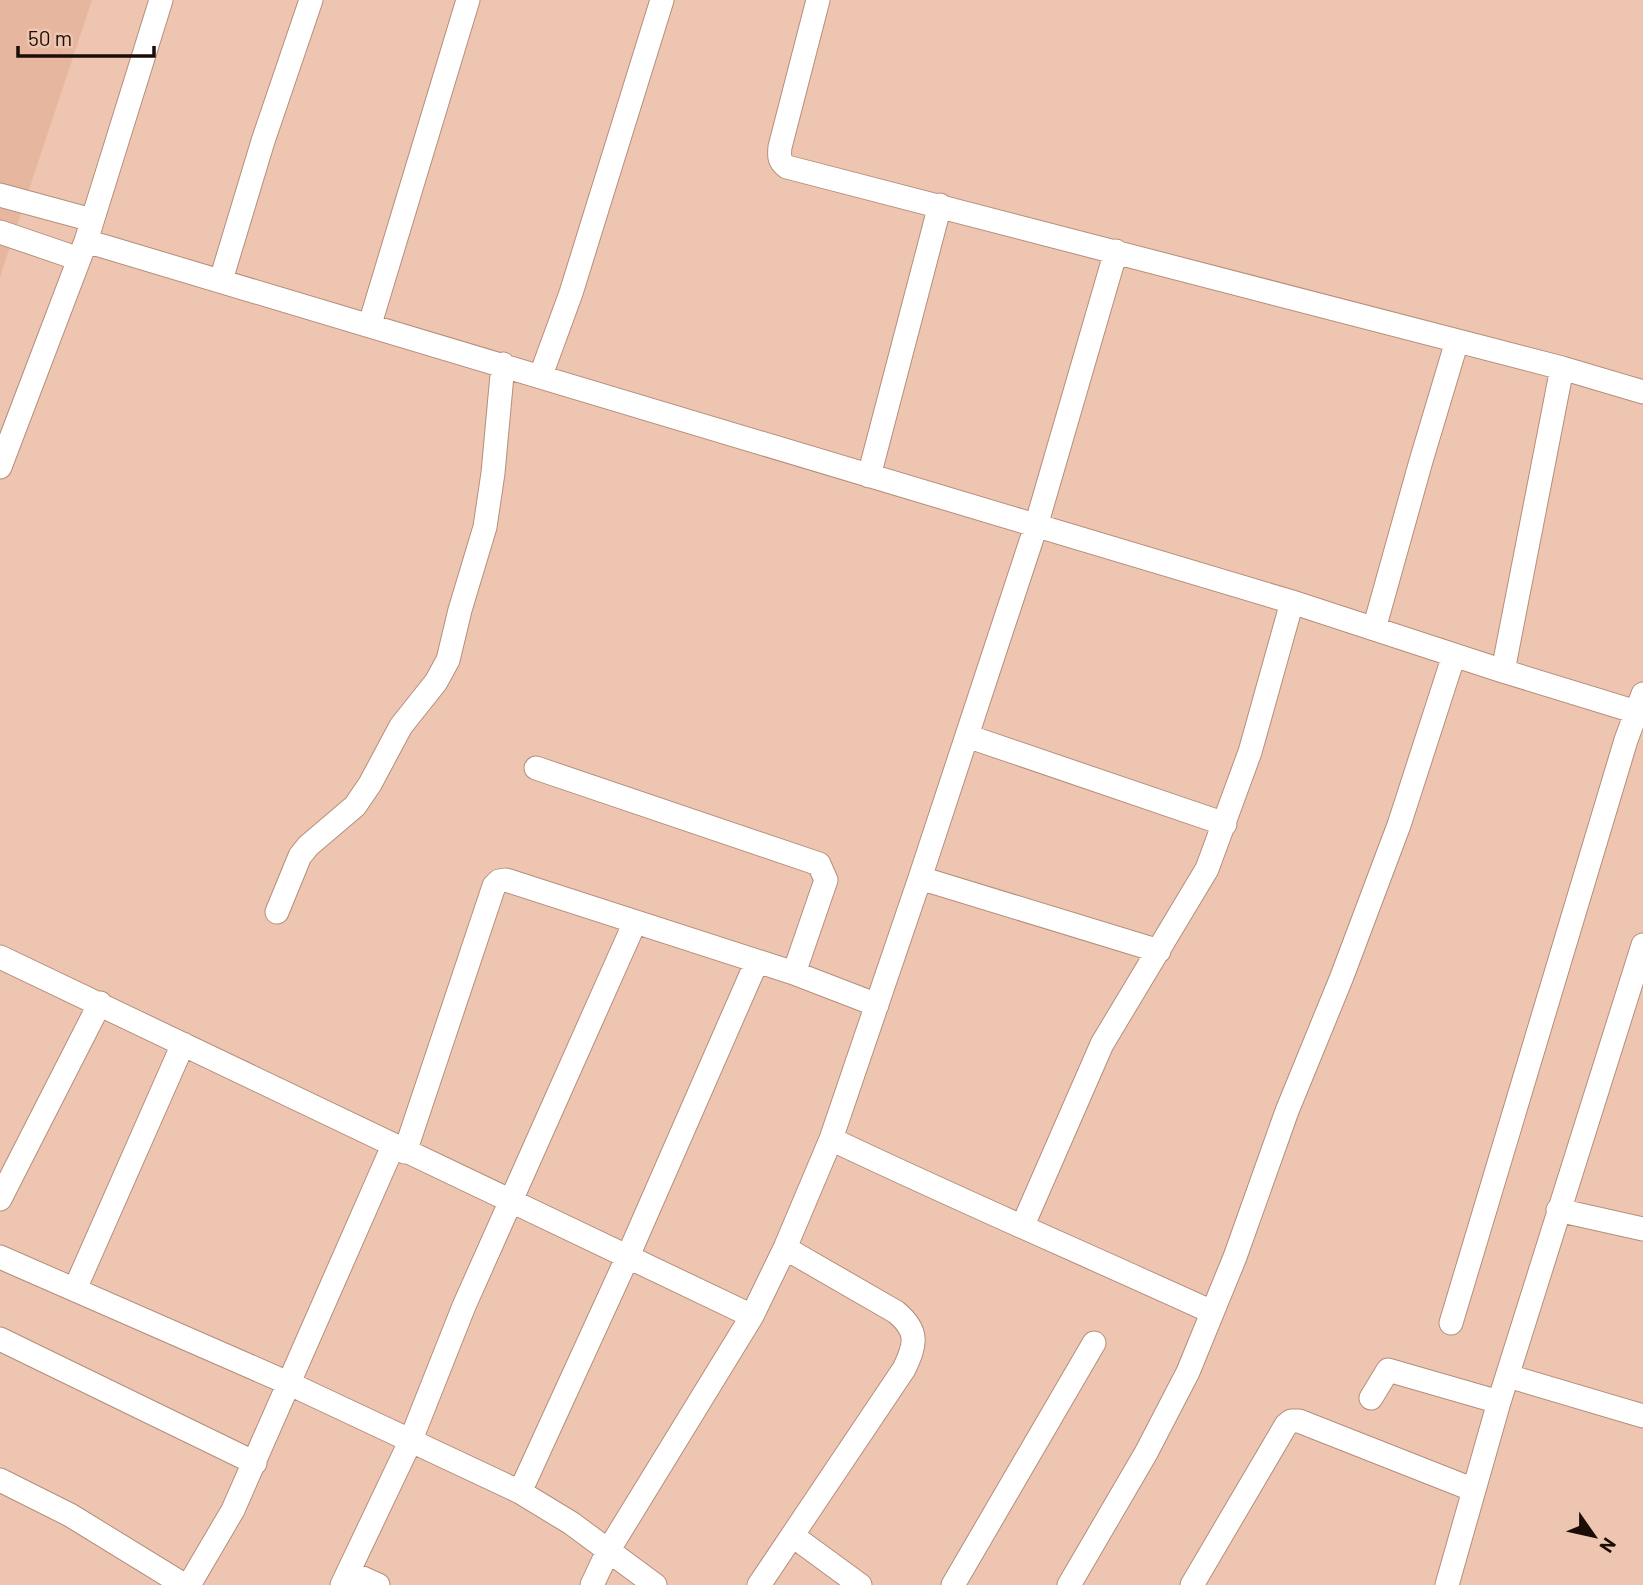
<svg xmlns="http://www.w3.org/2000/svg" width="1643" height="1585" font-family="Barlow,sans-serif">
<rect width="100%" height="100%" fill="#eec5b0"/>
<path fill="#e6b79e" d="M0,0H92L0,277Z"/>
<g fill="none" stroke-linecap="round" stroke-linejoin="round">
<g stroke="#b58e7b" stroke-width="25">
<path id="minor" d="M818,0L780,147C779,157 779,161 787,167L1562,368L1643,392
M0,195L92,220
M0,232L79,259
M86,241L1292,602L1503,671L1643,714
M221,280L263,141L311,0
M370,324L468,0
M541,375L571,293L662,0
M0,467L86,241L161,0
M869,476L940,205
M1374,629L1421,461L1457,341
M1503,671L1562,368
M967,736L1225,824
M536,768L819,864L826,880L794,973
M920,878L1159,951
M277,912L300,856L308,846L355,806L370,784L401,726L436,682L448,660L460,610L485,527L493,473L503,364
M0,957L752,1316
M831,1139C957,1199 1085,1254 1212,1312
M405,1152L494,886L499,881L506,880L794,973L877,1005
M0,1199L100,1003
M1558,1210L1643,1229
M1023,1225L1102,1044L1207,869L1250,752L1292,602
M0,1257L288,1383L520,1492L571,1523L655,1585
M75,1289L183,1044
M1451,1323L1626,740L1643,694
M0,1339L255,1463
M1508,1376L1643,1416
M1371,1398L1388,1370L1499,1402
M0,1480L70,1515L184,1585
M520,1492L628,1256L757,961
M793,1536L860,1585
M349,1572L378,1585
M189,1585L233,1510L393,1146
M342,1585L410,1442L464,1306L635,922
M592,1585L608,1551L752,1316L785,1248L831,1139L920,878L1036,526L1116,251
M759,1585L904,1369C916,1344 919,1331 896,1312L785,1248
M953,1585L1094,1343
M1069,1585L1146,1453L1188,1372L1235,1257L1287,1111L1341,979L1399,825L1454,655
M1192,1585L1286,1425L1291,1421H1299L1474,1490
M1447,1585L1499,1402L1643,945"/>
</g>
<use href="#minor" stroke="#fff" stroke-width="23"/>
</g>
<g transform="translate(1594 1536) rotate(124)" stroke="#eec5b0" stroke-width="5" paint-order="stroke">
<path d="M0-5L12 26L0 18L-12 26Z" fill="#1b0d06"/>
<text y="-10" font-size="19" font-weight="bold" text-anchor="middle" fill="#1b0d06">N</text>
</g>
<path d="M18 46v10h136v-10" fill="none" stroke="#1b0d06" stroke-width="3.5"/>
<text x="28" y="46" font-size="21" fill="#1b0d06" stroke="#eec5b0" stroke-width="5" paint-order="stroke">50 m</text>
</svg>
